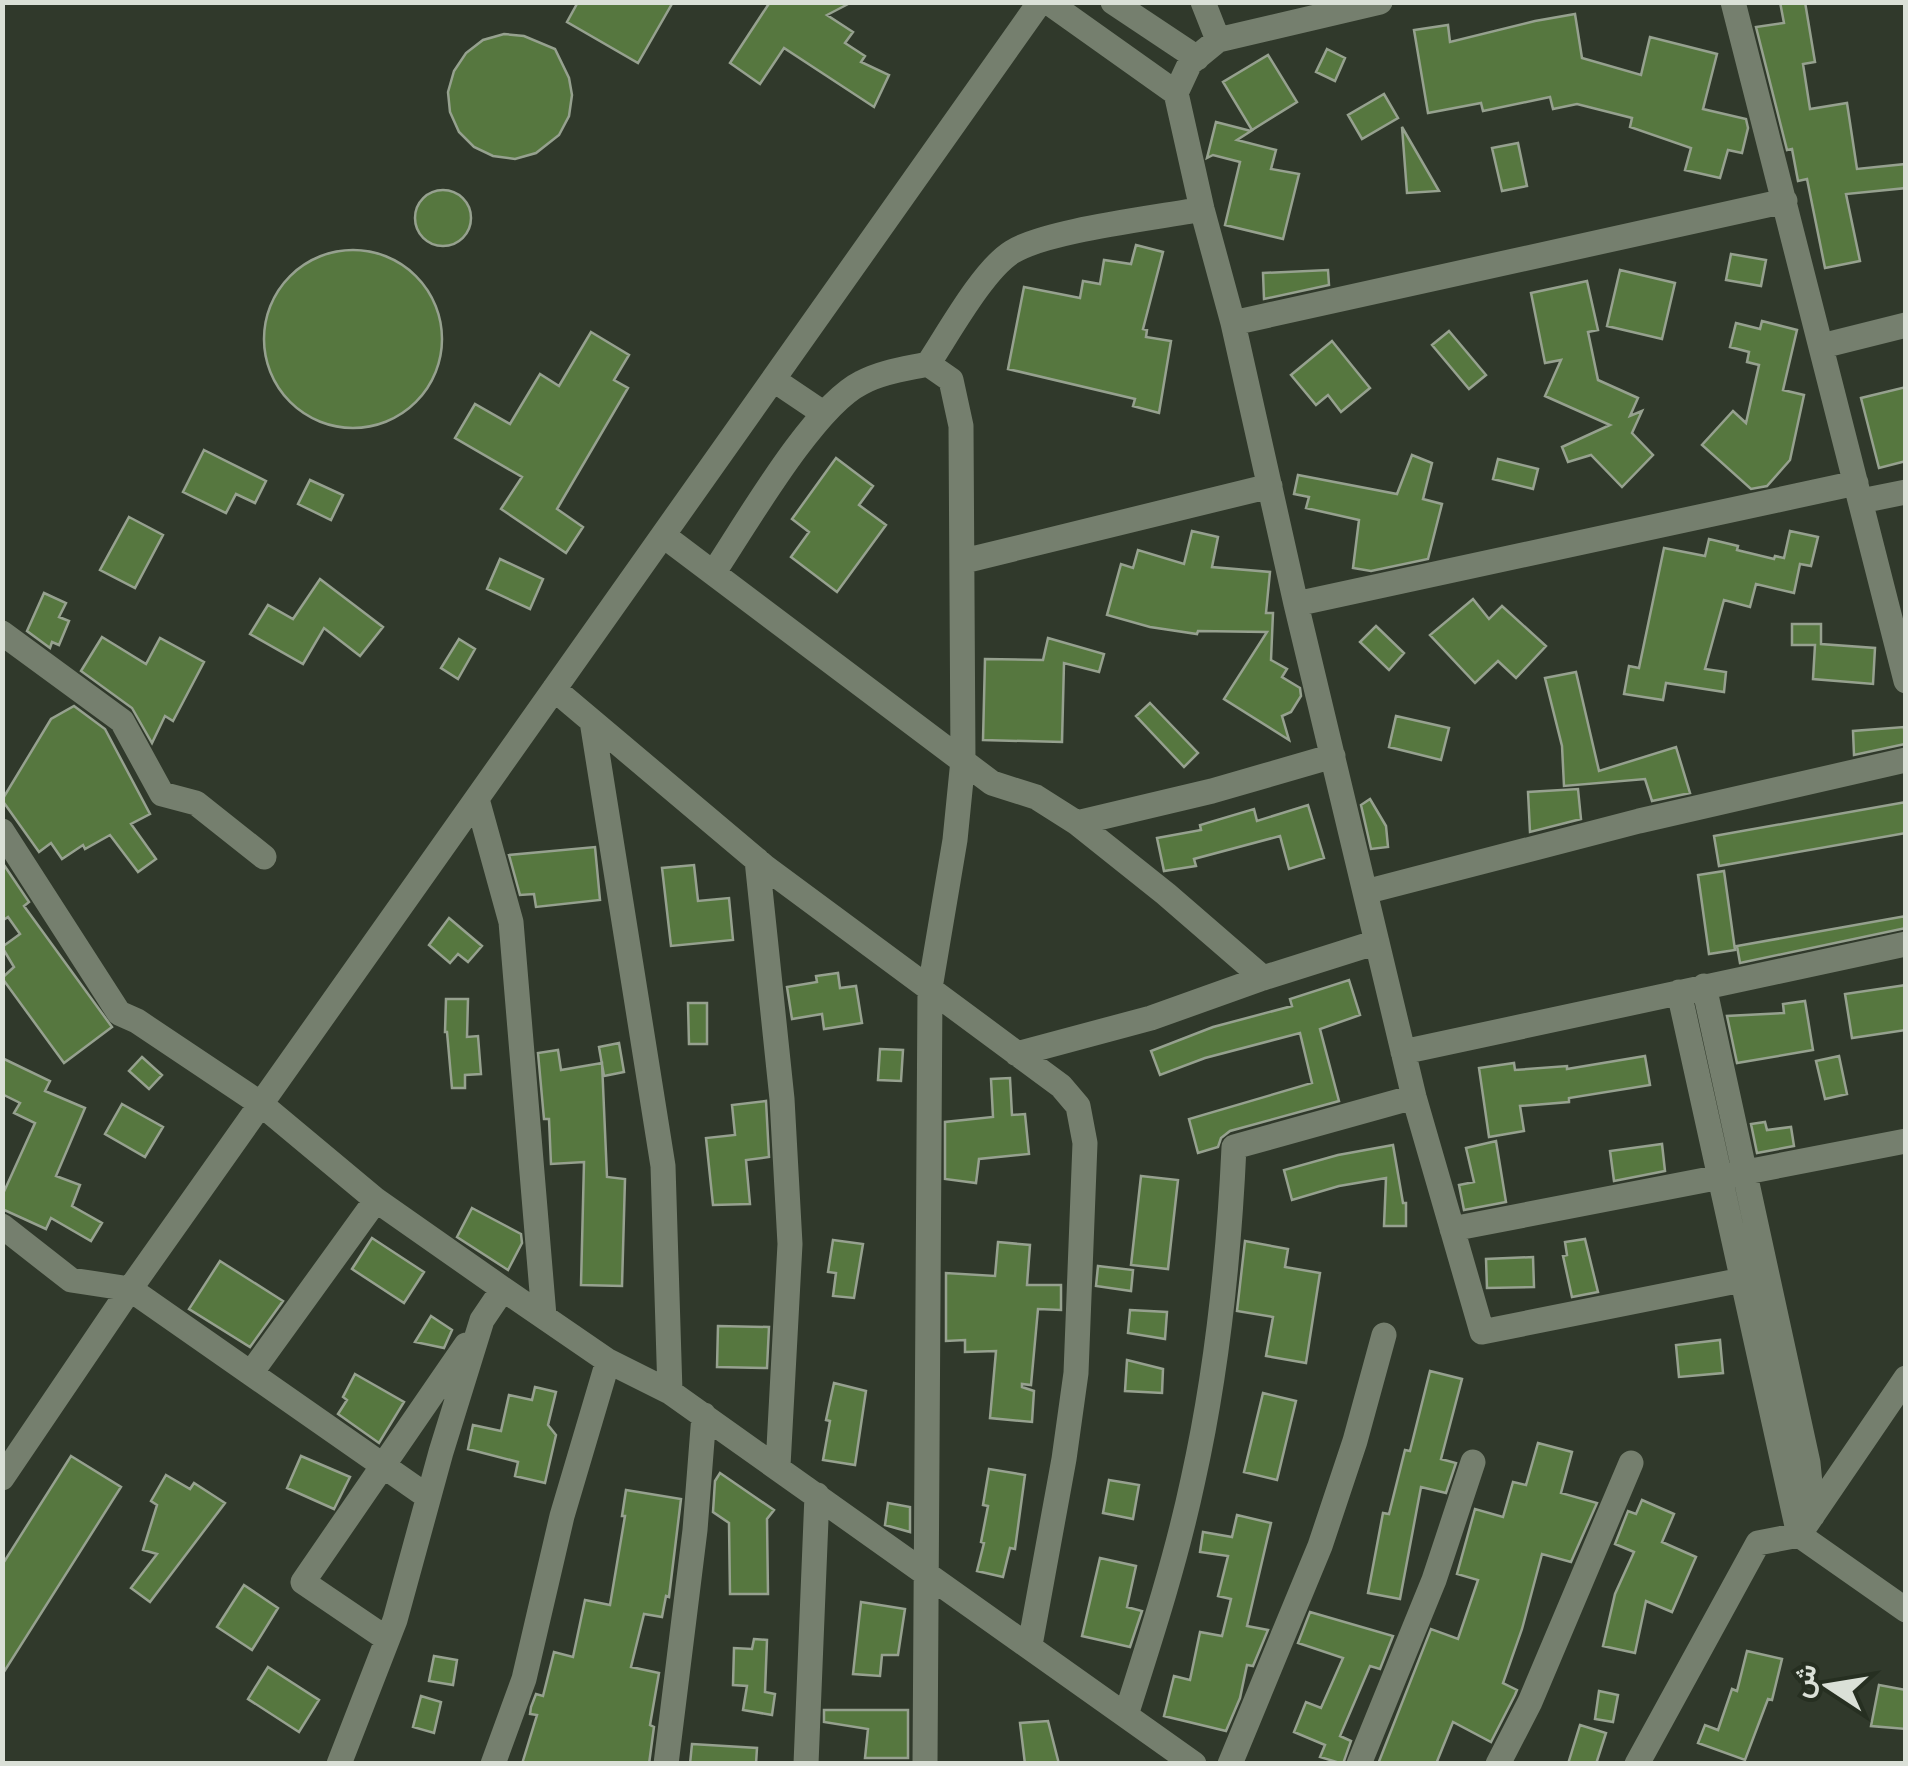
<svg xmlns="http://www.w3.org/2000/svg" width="1908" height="1766" font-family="'IBM Plex Sans',Vazirmatn,sans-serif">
<rect width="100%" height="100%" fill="#30392b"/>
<path fill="#56773f" stroke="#96a18f" stroke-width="2.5" d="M578,2H673L638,63L567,22Z
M770,2H852L827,15L853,32L845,43L865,56L861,62L889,75L874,107L784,48L760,84L730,63Z
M1780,2H1805L1815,62L1803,64L1810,109L1847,103L1857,169L1906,164V188L1846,194L1860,261L1825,268L1807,179L1798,181L1792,149L1787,150L1756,27L1784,23Z
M1575,14L1582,58L1641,75L1650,37L1717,54L1703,109L1746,119L1748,128L1742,153L1728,150L1720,178L1685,170L1691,148L1630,127L1632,118L1577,104L1553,109L1550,97L1483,111L1481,103L1428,113L1414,30L1448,25L1450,42L1535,21Z
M504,34L524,36L555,49L569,78L572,95L569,116L559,135L536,153L515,159L493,156L474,147L459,132L450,112L448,92L454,71L466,53L483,40Z
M1327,49L1345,58L1335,81L1316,72Z
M1268,55L1297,102L1252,130L1223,82Z
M1384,94L1398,118L1362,139L1348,115Z
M1216,122L1251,131L1237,140L1276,150L1271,169L1299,174L1283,239L1225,225L1240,162L1213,155L1207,158Z
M1402,127L1439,191L1407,193Z
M1518,143L1527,186L1502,191L1492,148Z
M415 218a28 28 0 1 1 56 0a28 28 0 1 1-56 0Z
M1136,245L1163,252L1143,329L1147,330L1146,337L1171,341L1159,413L1133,406L1135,399L1008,369L1024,287L1080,298L1083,281L1100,284L1104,260L1131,264Z
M264 339a89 89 0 1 1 178 0a89 89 0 1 1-178 0Z
M1731,254L1766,260L1761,286L1726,280Z
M1328,270L1329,285L1264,299L1263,273Z
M1620,270L1675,283L1662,339L1607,326Z
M1587,281L1598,330L1588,332L1598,380L1638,398L1630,416L1642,411L1632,433L1653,455L1622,487L1591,455L1568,462L1562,447L1610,425L1545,396L1561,360L1545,363L1531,293Z
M1762,321L1797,330L1783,390L1804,395L1790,460L1767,486L1751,489L1702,445L1733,411L1746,423L1759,365L1747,362L1749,352L1730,347L1736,323L1760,329Z
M1449,331L1486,375L1469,389L1432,345Z
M591,332L629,355L614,380L628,388L557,509L583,527L566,553L501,509L522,477L455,438L475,404L510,424L540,374L559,386Z
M1332,341L1370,388L1341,412L1328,395L1316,405L1291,375Z
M1906,387V461L1879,468L1861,398Z
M204,450L266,481L255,503L236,494L226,513L183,492Z
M1412,455L1432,463L1423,499L1442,504L1428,559L1371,571L1353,568L1359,520L1306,508L1309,497L1294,494L1298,475L1397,494Z
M836,458L873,486L859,505L886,525L837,592L791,557L809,532L792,519Z
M1498,459L1538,469L1533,489L1493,479Z
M310,480L343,495L331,520L298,504Z
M129,517L163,535L135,588L100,570Z
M1192,531L1218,537L1212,567L1270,572L1266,613H1273L1271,660L1287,669L1282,677L1300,688L1301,696L1291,712L1282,716L1289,740L1224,699L1267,632L1198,631L1197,634L1150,627L1107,615L1121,564L1133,568L1138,550L1184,564Z
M1790,531L1818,537L1811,566L1800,564L1794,593L1756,584L1750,607L1724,600L1705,669L1726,672L1724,692L1666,683L1663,700L1624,694L1629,666L1639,668L1664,548L1705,556L1709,539L1738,546L1737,550L1774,559L1775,556L1784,558Z
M500,559L543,579L530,609L487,589Z
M320,579L383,627L360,656L324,628L303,664L250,634L268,605L293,619Z
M44,593L66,603L59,617L69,621L59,645L52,642L50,648L27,631Z
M1473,599L1489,619L1502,606L1546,646L1516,678L1498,661L1475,683L1430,635Z
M1792,624H1821V644L1875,648L1873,684L1813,679L1815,645H1792Z
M1376,626L1404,653L1389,670L1360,642Z
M102,637L146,664L160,638L204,662L173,721L165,716L152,743L132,708L81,671Z
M1048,638L1104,654L1099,672L1064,663L1062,742L983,740L985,659L1043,660Z
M459,639L475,649L458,679L441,668Z
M1576,672L1599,771L1676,747L1690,793L1652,801L1645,779L1564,786L1562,746L1545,678Z
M1150,703L1198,753L1184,767L1136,716Z
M74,706L105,729L150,814L131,824L156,859L138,872L110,835L85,849L83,845L62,859L51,843L39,852L2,800L51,719Z
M1396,716L1449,728L1441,760L1389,747Z
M1904,727L1905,744L1854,755L1853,731Z
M1578,789L1581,819L1530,832L1528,792Z
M1370,799L1386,826L1388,847L1371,849L1361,805Z
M1906,802V833L1719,866L1714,836Z
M1308,805L1324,858L1289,869L1280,836L1194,859L1196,866L1164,871L1157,838L1201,830L1200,825L1254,809L1257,821Z
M595,847L600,900L536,907L534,894L520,895L509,855Z
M2,862L29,902L24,906L112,1027L64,1063L2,978L14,967L2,947L20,934L8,917L2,921Z
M694,865L698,901L729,898L733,940L671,946L662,868Z
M1724,871L1735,950L1709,954L1698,875Z
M1906,916V928L1740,963L1737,946Z
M449,918L482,946L468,962L458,954L450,963L429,945Z
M838,973L840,988L856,986L862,1023L824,1029L822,1014L792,1019L787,987L817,982L816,976Z
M1349,980L1360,1015L1320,1029L1339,1101L1230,1131L1221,1138L1218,1147L1198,1153L1189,1119L1312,1083L1300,1033L1205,1058L1160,1075L1151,1051L1213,1027L1292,1006L1290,999Z
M1906,985V1030L1852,1038L1845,994Z
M446,999H468L467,1037L478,1036L481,1074L465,1075V1088H452L447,1032H445Z
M1805,1001L1813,1050L1737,1063L1727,1016L1784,1013L1783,1004Z
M688,1003H707V1044H689Z
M619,1043L624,1072L604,1076L599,1047Z
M880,1049L903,1050L901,1081L878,1080Z
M558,1050L561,1070L602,1063L607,1177L625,1179L622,1286L581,1285L584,1162L551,1164L549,1119H544L538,1053Z
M1645,1056L1650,1085L1569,1098V1102L1520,1106L1524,1131L1489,1137L1479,1068L1514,1063L1515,1070L1567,1066V1069Z
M1839,1056L1847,1094L1825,1099L1816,1061Z
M142,1057L162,1075L149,1089L129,1071Z
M2,1058L50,1081L45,1091L85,1108L56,1176L80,1185L72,1206L102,1223L91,1241L51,1218L46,1229L2,1209V1196L35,1123L14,1113L20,1103L2,1094Z
M1010,1078L1012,1115L1025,1114L1029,1154L979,1159L976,1183L945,1179V1122L993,1117L991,1079Z
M766,1101L769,1157L746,1160L750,1204L713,1205L706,1138L735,1135L732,1105Z
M122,1104L163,1127L145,1157L105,1134Z
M1765,1122L1767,1130L1791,1127L1794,1146L1757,1153L1751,1124Z
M1496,1141L1506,1202L1464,1210L1459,1185L1474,1182L1466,1148Z
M1662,1144L1665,1171L1614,1181L1610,1151Z
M1393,1145L1403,1203H1406V1226H1384L1386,1178L1339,1186L1292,1200L1284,1170L1338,1155Z
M1141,1176L1178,1180L1168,1269L1131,1265Z
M472,1208L521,1234L522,1243L508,1270L457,1237Z
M372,1238L424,1272L404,1303L352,1269Z
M1585,1239L1598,1292L1572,1297L1563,1256L1567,1255L1565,1242Z
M833,1240L863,1244L854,1298L833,1296L836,1273L828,1272Z
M1245,1241L1288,1249L1285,1267L1320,1273L1306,1363L1266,1356L1273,1317L1237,1311Z
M998,1242L1030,1245L1027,1285H1061V1310L1038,1309L1031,1385L1022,1384V1387L1034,1391L1032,1422L990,1418L996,1351L965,1352V1340L946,1341V1273L995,1276Z
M1533,1257L1534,1287L1487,1288L1486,1259Z
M220,1261L283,1301L250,1347L189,1309Z
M1098,1266L1133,1270L1131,1291L1096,1286Z
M1130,1310L1167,1312L1165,1339L1128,1333Z
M431,1316L452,1330L444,1348L415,1342Z
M718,1326L769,1327L767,1368L717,1367Z
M1720,1340L1723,1373L1679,1377L1676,1345Z
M1127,1360L1163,1369L1162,1393L1125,1391Z
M1430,1371L1462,1379L1441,1459L1456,1463L1446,1493L1421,1487L1400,1599L1368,1593L1383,1513L1389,1514L1405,1450L1410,1451Z
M355,1374L404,1402L379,1443L338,1414L347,1400L343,1397Z
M834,1383L866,1391L855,1465L823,1460L830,1421L826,1420Z
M535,1387L556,1392L548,1425L556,1435L545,1483L515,1476L518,1462L468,1449L473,1425L501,1431L509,1395L532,1400Z
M1263,1393L1296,1401L1277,1480L1244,1472Z
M1538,1443L1572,1452L1561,1493L1597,1503L1571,1562L1542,1554L1522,1629L1503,1683L1517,1690L1515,1695L1491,1742L1453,1722L1436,1764H1378L1431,1629L1458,1639L1478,1580L1457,1574L1475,1509L1503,1517L1513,1482L1526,1485Z
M71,1456L121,1487L2,1675V1565Z
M301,1456L350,1477L334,1509L287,1488Z
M989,1469L1025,1475L1015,1549L1010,1548L1003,1577L977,1571L984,1543L981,1542L988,1506L983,1505Z
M720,1473L774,1510L767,1519L768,1594H730L729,1523L713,1512L715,1481Z
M166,1475L190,1489L194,1483L225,1503L150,1602L131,1588L157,1554L143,1550L157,1505L151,1501Z
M1109,1480L1139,1485L1133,1519L1103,1513Z
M626,1490L681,1499L669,1597L666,1596L662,1617L644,1614L631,1667L659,1673L650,1725L654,1727L649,1764H522L537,1715L530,1714L531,1707L536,1694L543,1696L554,1652L573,1657L585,1600L610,1605L625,1516H622Z
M1642,1500L1674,1514L1662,1542L1696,1557L1672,1612L1646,1601L1635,1653L1603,1646L1615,1594L1634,1552L1615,1544L1628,1511L1636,1514Z
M888,1503L910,1507V1532L885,1525Z
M1237,1515L1271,1523L1247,1626L1268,1630L1253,1666L1247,1665L1240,1698L1226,1731L1164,1716L1174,1676L1190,1680L1200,1632L1222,1636L1231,1599L1218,1596L1228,1556L1200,1552L1203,1532L1232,1537Z
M1100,1558L1136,1566L1127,1607L1142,1611L1130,1647L1082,1636Z
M244,1585L278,1608L252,1650L217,1627Z
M861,1602L905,1609L898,1655H882L880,1676L853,1674Z
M1310,1612L1393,1636L1380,1669L1370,1666L1340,1736L1351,1741L1343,1764L1320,1757L1325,1745L1294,1732L1306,1702L1321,1708L1343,1658L1298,1643Z
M754,1639L767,1640L765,1692L775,1694L772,1715L743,1710L747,1686L733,1685L734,1648L752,1649Z
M1747,1651L1782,1659L1772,1700L1768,1699L1745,1760L1698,1743L1705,1725L1718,1730L1732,1689L1737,1691Z
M434,1656L457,1660L453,1685L429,1681Z
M268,1667L319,1700L299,1732L248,1699Z
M1879,1685L1906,1690V1729L1871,1726Z
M1599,1691L1618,1695L1613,1722L1595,1719Z
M421,1696L441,1702L434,1733L413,1727Z
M824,1710H908V1758H865L868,1729L824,1722Z
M1048,1721L1059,1764H1025L1020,1723Z
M1580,1725L1606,1733L1596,1764H1568Z
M692,1744L757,1748L756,1764H690Z"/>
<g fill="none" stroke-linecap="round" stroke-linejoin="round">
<path stroke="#757f6e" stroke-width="25" d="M1048,2L1176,93L1202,209L1233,323L1296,604L1414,1097L1482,1332L1742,1280
M1113,2L1197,58
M1203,2L1218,40
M1733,2L1906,681
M1176,93L1190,63L1218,40L1380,2
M1233,323L1785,201
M1822,346L1906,325
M774,380L823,413
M1861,501L1906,492
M664,536L992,783L1036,797L1077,823L1166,894L1263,978
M964,561L1270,486
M714,572C746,524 813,407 861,383C881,372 905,369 928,364C948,334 983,270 1012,252C1047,230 1157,218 1202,209
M1296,604L1856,483
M2,633L122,721L162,794L196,803L264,857
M554,689L765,867L1061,1086L1078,1106L1085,1143L1076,1373L1064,1459L1030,1645
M592,721L663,1166L670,1392
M477,799L511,922L544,1316
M1077,823L1212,791L1333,756
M2,831L119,1013L137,1021L261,1104L376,1200L503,1289L608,1361L670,1392L1194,1764
M757,860L782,1099L790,1244L778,1466
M1365,892L1639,821L1906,760
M1704,986L1808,1463L1813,1515
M1403,1052L1906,944
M1017,1054L1151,1018L1263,978L1377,942
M2,1226L71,1280L130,1289L428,1497
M1452,1229L1906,1141
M251,1373L376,1200
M1906,1378L1799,1535L1906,1610
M2,1478L130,1289L1040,2
M387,1639L303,1582L466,1345
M1126,1715C1151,1637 1176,1560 1193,1480C1217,1372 1229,1257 1234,1147L1414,1097
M339,1764L395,1620L441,1452L482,1320L503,1289
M493,1764L524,1679L562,1516L608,1361
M666,1764L695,1530L704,1415
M806,1764L817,1495
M925,1764L930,988L955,840L963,760L961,426L951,380L928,364
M1230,1764L1320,1546L1355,1441L1384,1335
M1359,1764L1434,1580L1473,1462
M1498,1764L1530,1702L1631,1463
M1637,1764L1758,1543L1799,1535L1679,992"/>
</g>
<rect width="1908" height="1766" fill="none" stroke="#dae0d7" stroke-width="10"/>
<g transform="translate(1828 1686) rotate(282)" stroke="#262f21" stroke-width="8" paint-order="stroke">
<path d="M0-8L18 38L0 25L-18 38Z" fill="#dae0d7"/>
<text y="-15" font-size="28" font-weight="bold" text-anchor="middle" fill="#dae0d7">ش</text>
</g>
</svg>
